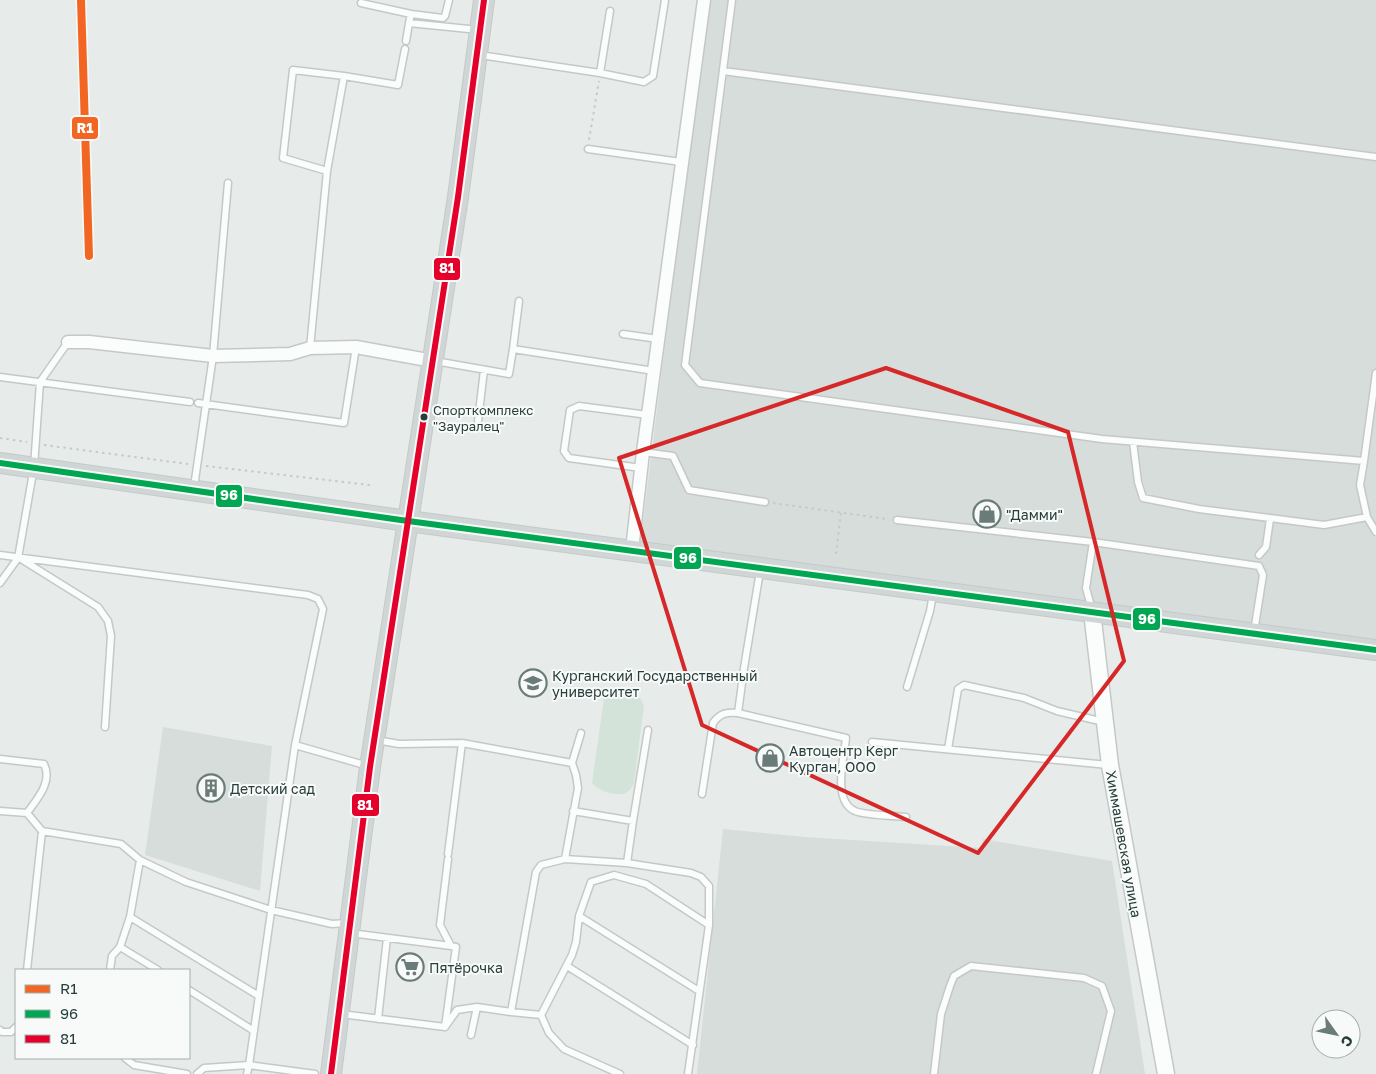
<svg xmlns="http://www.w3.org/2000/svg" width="1376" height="1074" font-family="'Golos Text',sans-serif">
<rect width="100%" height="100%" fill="#e7ecea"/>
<path fill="#d6dddb" d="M708,0H1376V643L640,546Z
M163,727L272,746L260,891L145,855Z
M723,829L805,837L981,848L983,839L1112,861L1145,1074H697Z"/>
<path fill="#d3e3da" d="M610,691L640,698L644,706L634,783C632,787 630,791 626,793C616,797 598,791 592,783L604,698L605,694Z"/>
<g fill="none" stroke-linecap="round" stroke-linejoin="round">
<g stroke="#c4c9c7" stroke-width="9">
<path id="service" d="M732,0L685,365L700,383L1102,439L1364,461L1376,373
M361,3L411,14L409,23
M411,14L443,18L445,16L449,0
M406,41L409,23L479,30
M480,55L600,73L644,82L653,76L665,0
M723,71L1376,157
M600,73L610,11
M588,149L681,162
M327,171L283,158L293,70L344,76
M519,301L513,349L654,371
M623,334L658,339
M310,348L327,171L344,76L398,85L405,49
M435,361L509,374L513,349
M0,377L190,402
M198,403L344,423L356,347
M478,421L484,370
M1133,442L1138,482L1143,498L1199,509L1324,525L1367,517
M643,452L673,456L689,490L765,502
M1364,461L1360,485L1367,517L1376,532
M641,468L569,458L564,451L570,410L579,406L648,415
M194,487L213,356L228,183
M897,520L1093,542L1259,566L1263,575L1254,632
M0,555L308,595L318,599L323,609L295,745L249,1065L204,1068L197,1074
M1259,555L1266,547L1270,519
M21,559L98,607L108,621L111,636L105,727
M0,583L18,558L34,467L40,382L68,342
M1092,610L1086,588L1093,542
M907,687L930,611L933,594
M738,713L744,668L760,571
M376,740L399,744L462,743L448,854
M872,742L1108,765
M462,743L572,763
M295,745L368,766
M948,749L958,689L964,685L1024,698L1057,711L1104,722
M0,759L44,764C53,782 37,799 27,813
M702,794L713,723C720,713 727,712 738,713L846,738C844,758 832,801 855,811C863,815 895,816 906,817
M0,811L27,813L42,831L121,844L140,860L186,882L271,910L332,924L347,923
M573,811L633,821L627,863
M633,821L648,730
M565,859L578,788L576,775L572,763L581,733
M579,916L699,991
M130,917L259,996
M350,933L451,946
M120,947L158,970
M567,966L693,1045
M27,970L42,831
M110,970L112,956L120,947L130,917L140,860
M189,990L254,1031
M511,1012L541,1015
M341,1014L445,1027L456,947L451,946L440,925L448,859
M378,1019L387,938
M445,1027L457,1010L477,1007L511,1012L536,872L541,865L565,859L627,863L691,873L701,877L709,886V925L688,1074
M0,1030L2,1032H11L16,1027
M471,1035L477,1007
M125,1058L134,1065L187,1074
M247,1074L249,1065L315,1074
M620,1074L564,1049L549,1033L541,1015L572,955L576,942L579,916L591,882L614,875L646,884L709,925
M934,1074L941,1014L950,986L954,976L971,966L1084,978L1102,986L1111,1011L1096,1074"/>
</g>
<g stroke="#c4c9c7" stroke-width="15">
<path id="minor" d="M68,342H89L213,356L290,354L310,348L356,347L433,361
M632,550L643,452L704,0"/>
</g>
<g stroke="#c4c9c7" stroke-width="19">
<path id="tertiary" d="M1092,612L1110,765L1166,1074"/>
</g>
<g stroke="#c3cac9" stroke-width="22">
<path id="primary" d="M0,463L408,521L1376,650
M331,1074L370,767L458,197L484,0"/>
</g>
<path stroke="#c3cbca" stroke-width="2" stroke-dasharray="2.5 4" stroke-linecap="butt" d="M589,140L599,81
M0,438L27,442
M44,445L188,464
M206,466L370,485
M773,503L887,519
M836,554L841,512"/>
<use href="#service" stroke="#fbfcfc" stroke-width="6"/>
<use href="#minor" stroke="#fbfcfc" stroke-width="12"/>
<use href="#tertiary" stroke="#fbfcfc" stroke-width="16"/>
<use href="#primary" stroke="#d0d6d5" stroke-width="20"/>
<g stroke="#f7faf9" stroke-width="10">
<path id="bus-1" d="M0,463L408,521L1376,650"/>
</g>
<g stroke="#f7faf9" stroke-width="10">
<path id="bus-2" d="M331,1074L370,767L458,197L484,0"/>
</g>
<use href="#bus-1" stroke="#00a651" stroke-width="6"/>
<use href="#bus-2" stroke="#e4002b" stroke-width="6"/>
<g stroke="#f7faf9" stroke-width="11">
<path id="rail-1" d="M81,0L89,256"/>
</g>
<use href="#rail-1" stroke="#f26522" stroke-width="8"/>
</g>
<path fill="none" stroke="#d62828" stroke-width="4" stroke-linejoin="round" d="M886,368L1068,432L1124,661L978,853L702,725L619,458Z"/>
<defs>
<g id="shop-ring" transform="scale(1.4375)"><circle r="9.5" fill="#f7faf9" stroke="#6a7b78" stroke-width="1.5"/><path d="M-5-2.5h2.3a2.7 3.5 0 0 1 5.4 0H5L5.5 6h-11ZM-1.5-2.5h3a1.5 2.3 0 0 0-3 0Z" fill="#6a7b78"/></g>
<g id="university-ring" transform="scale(1.4375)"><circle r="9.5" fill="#f7faf9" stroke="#6a7b78" stroke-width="1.5"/><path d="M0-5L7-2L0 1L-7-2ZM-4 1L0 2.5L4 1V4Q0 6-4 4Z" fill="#6a7b78"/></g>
<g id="building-ring" transform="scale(1.4375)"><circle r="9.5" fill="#f7faf9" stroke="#6a7b78" stroke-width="1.5"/><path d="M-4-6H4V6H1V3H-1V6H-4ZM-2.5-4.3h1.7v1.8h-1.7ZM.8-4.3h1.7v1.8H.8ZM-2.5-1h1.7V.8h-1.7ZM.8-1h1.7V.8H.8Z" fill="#6a7b78"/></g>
<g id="supermarket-ring" transform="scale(1.4375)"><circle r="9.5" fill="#f7faf9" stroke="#6a7b78" stroke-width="1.5"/><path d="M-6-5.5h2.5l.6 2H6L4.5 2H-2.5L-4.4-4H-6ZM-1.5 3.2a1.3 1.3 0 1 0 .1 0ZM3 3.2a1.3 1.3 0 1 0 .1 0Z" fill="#6a7b78"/></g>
</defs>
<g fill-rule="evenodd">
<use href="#shop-ring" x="987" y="514"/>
<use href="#university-ring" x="533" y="683"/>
<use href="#shop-ring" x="770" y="758"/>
<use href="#building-ring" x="211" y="788"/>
<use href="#supermarket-ring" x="410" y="967"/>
</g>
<circle fill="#273e3b" stroke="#f7faf9" stroke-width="2" cx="424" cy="417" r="4.5"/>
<g text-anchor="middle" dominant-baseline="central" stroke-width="4" stroke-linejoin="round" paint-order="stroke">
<g font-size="13" fill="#273e3b" stroke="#f7faf9" text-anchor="start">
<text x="433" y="410">Спорткомплекс<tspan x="433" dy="16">"Зауралец"</tspan></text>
</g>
<g font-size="14" fill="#273e3b" stroke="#f7faf9" text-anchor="start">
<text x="1006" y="514">"Дамми"</text>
<text x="552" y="675">Курганский Государственный<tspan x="552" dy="16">университет</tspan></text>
<text x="789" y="750">Автоцентр Керг<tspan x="789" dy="16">Курган, ООО</tspan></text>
<text x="230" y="788">Детский сад</text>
<text x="429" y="967">Пятёрочка</text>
</g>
<g font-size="14" fill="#273e3b" stroke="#f7faf9">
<text transform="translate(1124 844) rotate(80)">Химмашевская улица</text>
</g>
</g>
<g stroke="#f7faf9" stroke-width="2">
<rect x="71" y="116" width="28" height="24" rx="5" fill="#f26522"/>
<rect x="433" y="257" width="28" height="24" rx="5" fill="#e4002b"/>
<rect x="215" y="484" width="28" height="24" rx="5" fill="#00a651"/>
<rect x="673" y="546" width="29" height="24" rx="5" fill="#00a651"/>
<rect x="1132" y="607" width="29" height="24" rx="5" fill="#00a651"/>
<rect x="351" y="793" width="29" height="24" rx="5" fill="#e4002b"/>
</g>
<g font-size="14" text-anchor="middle" font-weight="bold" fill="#fff">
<text x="85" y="133">R1</text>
<text x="447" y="273">81</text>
<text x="229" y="500">96</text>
<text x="688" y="563">96</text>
<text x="1147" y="624">96</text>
<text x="365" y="810">81</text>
</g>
<rect x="15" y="969" width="175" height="90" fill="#f7faf9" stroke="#a4afad"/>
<rect x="25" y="985" width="25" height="8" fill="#f26522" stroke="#a4afad"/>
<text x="60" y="994" font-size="15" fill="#273e3b">R1</text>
<rect x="25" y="1010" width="25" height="8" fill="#00a651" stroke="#a4afad"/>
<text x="60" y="1019" font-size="15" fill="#273e3b">96</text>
<rect x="25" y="1035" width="25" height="8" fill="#e4002b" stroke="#a4afad"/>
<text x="60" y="1044" font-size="15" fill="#273e3b">81</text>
<g transform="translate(1336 1034) rotate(123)"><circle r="24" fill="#f7faf9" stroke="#a4afad"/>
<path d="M0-4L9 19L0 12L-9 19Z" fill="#6a7b78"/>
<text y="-8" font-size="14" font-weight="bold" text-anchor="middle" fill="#273e3b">С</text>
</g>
</svg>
